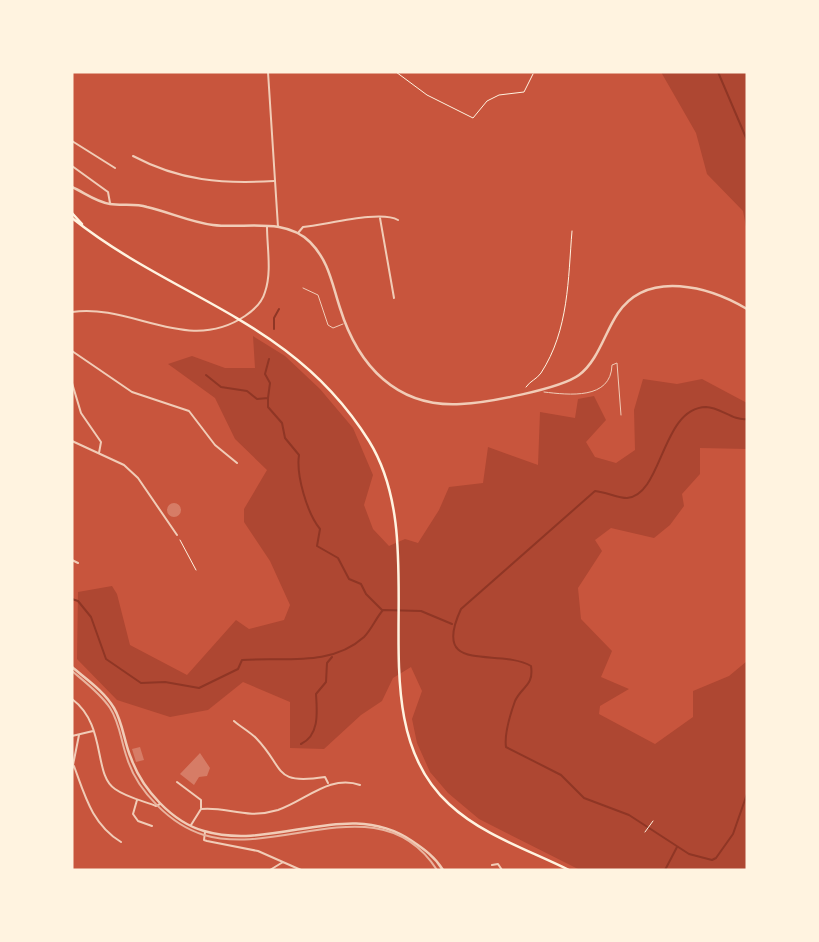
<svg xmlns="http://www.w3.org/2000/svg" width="819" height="942" font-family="Manrope,sans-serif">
<rect width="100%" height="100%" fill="#c8553d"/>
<path fill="#ae4732" d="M661,72H747V232L743,211L707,174L696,133Z
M253,336L285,356L320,389L353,428L373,475L364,505L373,529L389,546L405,539L418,543L439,510L449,487L483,483L488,447L538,465L540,412L575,418L578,399L594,396L606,420L586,442L595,457L616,463L635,450L634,410L643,379L677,384L702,379L747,403V449L700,448V474L682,494L684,506L670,525L654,538L611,528L595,540L602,551L578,588L581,619L612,651L601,677L629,689L600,706L599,714L655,744L693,717V691L729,676L747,661V870H580L479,819L448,793L430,772L417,743L412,719L422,691L411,667L393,678L382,701L361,715L324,749L290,748V702L243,682L208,710L170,717L117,700L77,659L78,592L112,586L117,594L130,645L187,675L236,620L249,629L284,620L290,605L270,561L244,522V509L267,470L235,439L215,398L168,364L192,356L225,368H255Z"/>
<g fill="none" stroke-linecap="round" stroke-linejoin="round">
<path stroke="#8f3625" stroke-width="2" d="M718,72L747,140
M274,329V318L279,309
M206,375L221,387L247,391L257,399L268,398V407L282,423L285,438L299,455C296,475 307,513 320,529L317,546L338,558L349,579L361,584L366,594L382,610
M268,398L270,383L265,374L269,359
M747,419C733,421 720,407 706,407C661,408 663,495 627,498C618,498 606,492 595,491L461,609C430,676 498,647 531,666C534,686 522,686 515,701C510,715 504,733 506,747L561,775L584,798L629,815L689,854L712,860L716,858L733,834L747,794
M72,599L78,601L91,617L106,659L141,683L165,682L199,688L238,669L242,660C284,657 331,667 364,637C371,630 376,618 383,610L421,611L452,624
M301,744C320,735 317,711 316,694L326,682L327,663L332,657
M665,870L677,847"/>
</g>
<path fill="#d67c66" d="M167 510a7 7 0 1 1 14 0a7 7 0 1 1-14 0Z
M140,747L144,760L136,762L132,749Z
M200,753L210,768L207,776L199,777L194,785L180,774Z"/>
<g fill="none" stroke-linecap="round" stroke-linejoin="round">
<path stroke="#fff3e0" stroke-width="1" d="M396,72L427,95L473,118L487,101L499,95L524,92L533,74
M526,387C530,381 537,379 541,373C569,330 568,279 572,231
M180,540L196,570
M645,832L653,821"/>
<path stroke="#f1ccb7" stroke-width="1" d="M303,288L318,295L328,325L333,328L343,324
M544,392C569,395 611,400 612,365L617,363L621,415"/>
<path stroke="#f1ccb7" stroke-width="2" d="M268,72L278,227
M72,141L115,168
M133,156C180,181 222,184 274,181
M72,166L108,192L110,203
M380,218L394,298
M298,233L303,227C326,225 380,210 398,220
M72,312C132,303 187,355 245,316C254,310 262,303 265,292C272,272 267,247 267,227
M72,351L132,392L189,411L215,445L237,463
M72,383L81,413L101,442L99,453
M72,441L124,465L138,478L177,535
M72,560L78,563
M72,699C107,725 93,775 115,789C126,797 143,801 156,806L160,804
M234,721C241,727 250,732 256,738C286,769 272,785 325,777L328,783
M72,736L93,731
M74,766C85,796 92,824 121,842
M72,770L79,735
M177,782L201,800V808
M137,800L133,814L138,821L152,826
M191,825L201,809C227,806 245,820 278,810C305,801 330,774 360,785
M205,832L204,840L207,841L258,851L301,870
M492,865L498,864L502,870
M270,870L283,862"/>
<path stroke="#f1ccb7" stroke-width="2.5" d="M72,187C85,193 96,202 110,204C122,206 135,203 147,207C169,212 190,222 213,225C245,229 284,217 310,242C329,261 332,284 340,308C358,366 397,408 461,404C486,403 560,389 579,375C598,361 605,332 618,313C648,269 710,287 747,309
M72,667C86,679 104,691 114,708C123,723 124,742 131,758C142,789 172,822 204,831C275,852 348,797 412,841C424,849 435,857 443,870"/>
<path stroke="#fff3e0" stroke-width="2.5" d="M72,213L82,224
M72,218C175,300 293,319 369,441C436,549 354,717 449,804C482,835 529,850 569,870"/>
<path stroke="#e9b49f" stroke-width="2" d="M72,671C85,682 101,694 110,708C120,723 121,742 127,758C137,791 171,825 204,835C281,858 381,783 437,870"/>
</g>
<rect width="819" height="942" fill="none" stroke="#fff3e0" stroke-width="147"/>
</svg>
